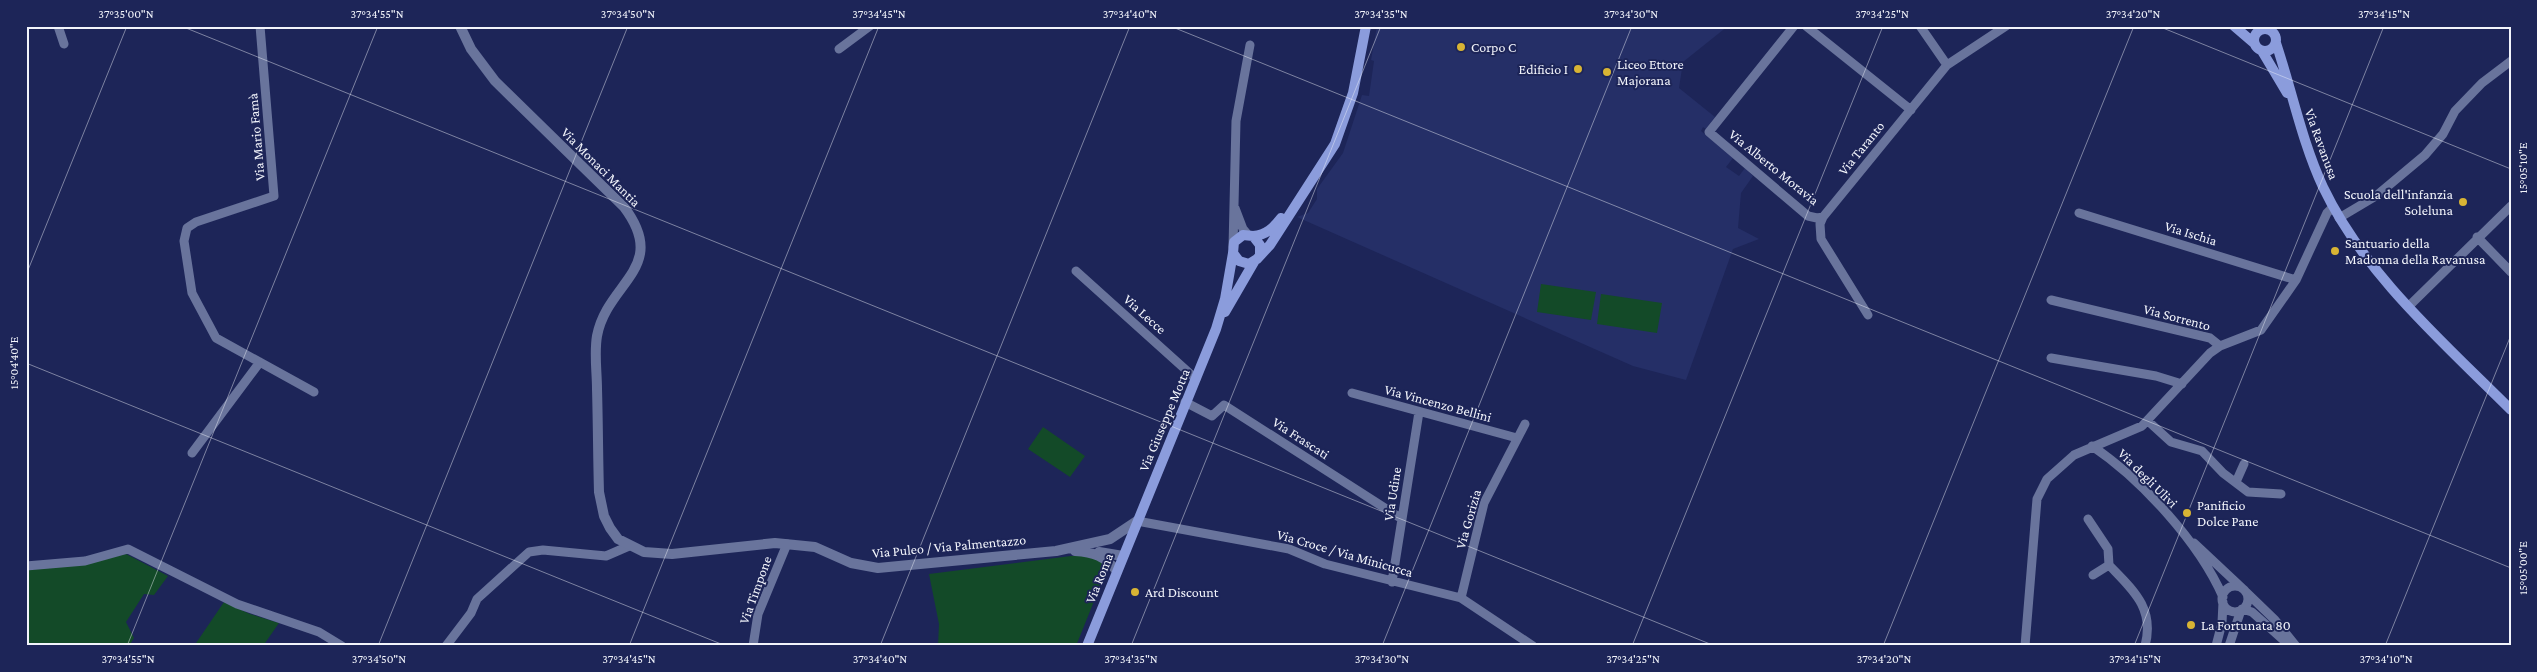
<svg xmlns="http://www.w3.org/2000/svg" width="2537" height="672" font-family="'Crimson Pro',serif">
<rect width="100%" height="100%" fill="#1d2558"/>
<path fill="#252f67" d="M1377,26H1728L1683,62L1679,88L1715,117L1706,129L1703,127L1701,131L1733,158L1726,167L1739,176L1745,168L1753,176L1741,193L1738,228L1759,239L1733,249L1686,380L1633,366L1297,217L1308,213L1317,199V189L1343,153L1362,95L1369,96L1374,61L1371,60Z"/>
<path fill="#134a28" d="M1541,284L1596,292L1591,320L1537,312Z
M1601,294L1662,303L1657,333L1597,324Z
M1043,427L1085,456L1070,477L1028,449Z
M126,554L168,576L154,595L144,594L126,622L134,638L129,646H26V570L85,564Z
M1071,556C1085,556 1100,554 1107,569L1076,646H938L939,624L929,574Z
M224,602L250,614L279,623L263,646H194Z"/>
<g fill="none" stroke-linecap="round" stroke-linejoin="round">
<path stroke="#69749c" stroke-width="9" d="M58,26L64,44
M260,26L274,196L196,222L187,228L184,241L192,293L216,338L314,392
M1794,26L1709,132L1808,216L1817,218L1823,217
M1806,26L1911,110
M1920,26L1947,65
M839,49L870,26
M1235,208L1243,229L1248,235
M2079,213L2296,280
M2339,218L2376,196L2425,155L2443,134L2455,111L2482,83L2511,61
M2477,237L2511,272
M1233,247L1236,121L1250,45
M1076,271L1196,379
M2051,300L2210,338L2220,346
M2409,306L2511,206
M1868,315L1821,239L1820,224L1823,217L1947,65L2006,26
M2051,358L2156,376L2182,384
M1352,393L1517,438
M1185,402L1212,416L1224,405L1402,519
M2148,421L2171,442L2202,451L2223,473L2248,492L2281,494
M2092,446C2141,479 2199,542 2223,597
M192,453L260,362
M2236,482L2244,464
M2088,519L2108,549L2109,565
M1137,521L1289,549L1325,564L1461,598L1533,646
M2194,543L2242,588
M2109,565C2133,590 2155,608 2145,646
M26,566L85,561L128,549L237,604L319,632L342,646
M2093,575L2109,565
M1392,582L1419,412
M2222 599a13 13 0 1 1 26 0a13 13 0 1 1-26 0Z
M2245,591L2275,620L2296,646
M1461,598L1484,503L1525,424
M2242,609L2252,612L2290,646
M446,646L471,613L477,599L529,552L543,550L606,556L629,546
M753,646L758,614L787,544
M2025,646L2037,499L2047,479L2074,455L2142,426L2210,353L2220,346L2261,330L2296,280L2327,213L2333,207
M2216,646L2222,623L2223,602
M2229,646L2241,610"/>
<path stroke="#69749c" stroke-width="10" d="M460,26L471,49L495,81L624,207C670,268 607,282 597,336C594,353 597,372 597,389C598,423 598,458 599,492L604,516L610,528L618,539L644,552L672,554L775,543L815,547L851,563L878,568L1056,551L1110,539L1137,521
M2261,26V28
M2271,30V26
M1075,551C1094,552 1104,556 1117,571
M1099,552L1123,556"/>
<path stroke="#8b9cdc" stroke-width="10" d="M2234,26L2255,44
M2254 40a11 11 0 1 1 22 0a11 11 0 1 1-22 0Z
M2276,43C2292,91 2302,142 2323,187C2365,275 2443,342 2511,410
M2262,51L2287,93
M1253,236C1267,235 1273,228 1281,218
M1260,255V245L1253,236L1243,235L1234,242L1233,253L1239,261L1249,264L1257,259L1270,245L1335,144L1353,93L1366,26
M1225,312L1254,262
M1087,646L1216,329L1225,299L1233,253"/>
</g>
<path fill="none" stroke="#f2f4fb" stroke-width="1" stroke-opacity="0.45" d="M181,26L1715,646M1170,26L2511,568M2158,26L2511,169M26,275L127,26M26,363L726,646M127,646L378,26M378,646L628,26M629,646L879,26M880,646L1130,26M1131,646L1381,26M1382,646L1632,26M1632,646L1883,26M1883,646L2134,26M2134,646L2384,26M2385,646L2511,335"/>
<g fill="#d8b434" stroke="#1d2558" stroke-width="2">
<circle cx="1461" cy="47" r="5"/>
<circle cx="1578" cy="69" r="5"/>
<circle cx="1607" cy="72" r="5"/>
<circle cx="2463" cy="202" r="5"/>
<circle cx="2335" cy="251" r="5"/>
<circle cx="2187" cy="513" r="5"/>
<circle cx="1135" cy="592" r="5"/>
<circle cx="2191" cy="625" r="5"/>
</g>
<g text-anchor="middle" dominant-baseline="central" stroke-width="4" stroke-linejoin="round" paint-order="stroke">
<g font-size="14" fill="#f2f4fb" stroke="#1d2558" text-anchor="start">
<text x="1471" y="47">Corpo C</text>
<text x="1617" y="64">Liceo Ettore<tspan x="1617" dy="16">Majorana</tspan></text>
<text x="1568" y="69" text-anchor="end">Edificio I</text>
<text x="2453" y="194" text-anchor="end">Scuola dell'infanzia<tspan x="2453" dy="16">Soleluna</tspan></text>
<text x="2345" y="243">Santuario della<tspan x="2345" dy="16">Madonna della Ravanusa</tspan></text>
<text x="2197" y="505">Panificio<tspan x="2197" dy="16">Dolce Pane</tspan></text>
<text x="1145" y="592">Ard Discount</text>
<text x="2201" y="625">La Fortunata 80</text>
</g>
<g font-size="14" fill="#f2f4fb" stroke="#1d2558">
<text transform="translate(256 137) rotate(-95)">Via Mario Famà</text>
<text transform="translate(2322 144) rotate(70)">Via Ravanusa</text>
<text transform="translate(1861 148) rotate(-51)">Via Taranto</text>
<text transform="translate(601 167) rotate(45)">Via Monaci Mantia</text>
<text transform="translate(1774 167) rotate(39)">Via Alberto Moravia</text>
<text transform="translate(2191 233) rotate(17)">Via Ischia</text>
<text transform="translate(1145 314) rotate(42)">Via Lecce</text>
<text transform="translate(2177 317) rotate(15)">Via Sorrento</text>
<text transform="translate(1438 403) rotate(15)">Via Vincenzo Bellini</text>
<text transform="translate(1164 420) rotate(-67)">Via Giuseppe Motta</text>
<text transform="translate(1301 438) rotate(33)">Via Frascati</text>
<text transform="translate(2148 478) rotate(45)">Via degli Ulivi</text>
<text transform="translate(1392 494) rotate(-81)">Via Udine</text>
<text transform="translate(1468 519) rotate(-74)">Via Gorizia</text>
<text transform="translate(949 546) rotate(-5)">Via Puleo / Via Palmentazzo</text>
<text transform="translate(1345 553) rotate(16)">Via Croce / Via Minicucca</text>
<text transform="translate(1099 578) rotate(-68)">Via Roma</text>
<text transform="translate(755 590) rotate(-70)">Via Timpone</text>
</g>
</g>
<rect width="2537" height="672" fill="none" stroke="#1d2558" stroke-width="55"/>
<rect x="28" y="28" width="2482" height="616" fill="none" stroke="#f2f4fb" stroke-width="2"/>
<g font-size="12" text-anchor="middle" fill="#f2f4fb">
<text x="126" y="18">37°35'00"N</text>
<text x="377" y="18">37°34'55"N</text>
<text x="628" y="18">37°34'50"N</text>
<text x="879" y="18">37°34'45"N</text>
<text x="1130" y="18">37°34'40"N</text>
<text x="1381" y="18">37°34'35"N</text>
<text x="1631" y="18">37°34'30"N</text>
<text x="1882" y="18">37°34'25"N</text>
<text x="2133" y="18">37°34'20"N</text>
<text x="2384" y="18">37°34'15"N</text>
<text transform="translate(2523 168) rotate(-90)" y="4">15°05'10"E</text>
<text transform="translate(14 363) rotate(-90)" y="4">15°04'40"E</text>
<text transform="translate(2523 568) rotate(-90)" y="4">15°05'00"E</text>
<text x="128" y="663">37°34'55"N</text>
<text x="379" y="663">37°34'50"N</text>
<text x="629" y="663">37°34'45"N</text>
<text x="880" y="663">37°34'40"N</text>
<text x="1131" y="663">37°34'35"N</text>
<text x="1382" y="663">37°34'30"N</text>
<text x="1633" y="663">37°34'25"N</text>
<text x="1884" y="663">37°34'20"N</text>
<text x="2135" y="663">37°34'15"N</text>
<text x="2386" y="663">37°34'10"N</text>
</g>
</svg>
